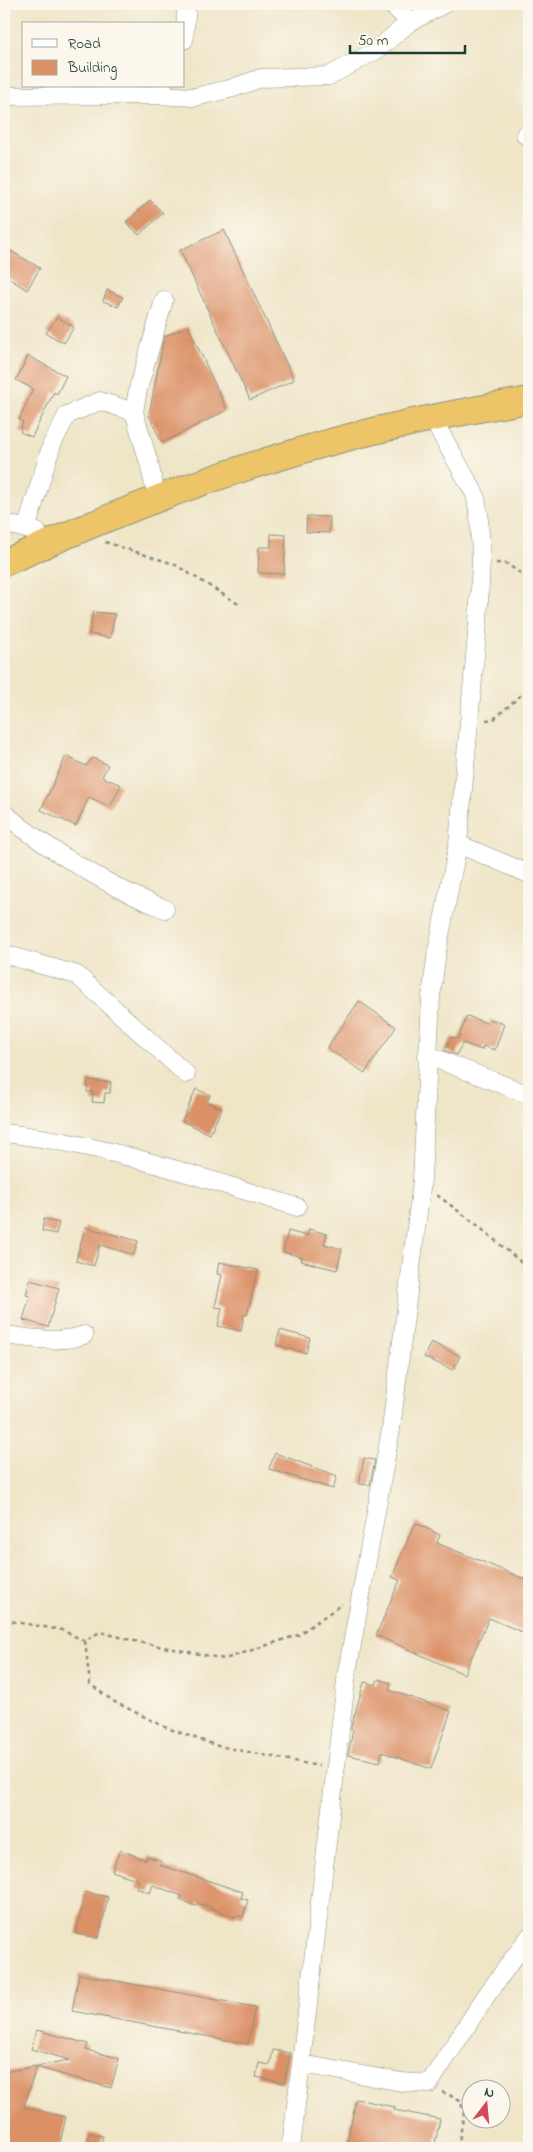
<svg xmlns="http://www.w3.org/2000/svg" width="533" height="2152" font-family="'Indie Flower',sans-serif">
<rect width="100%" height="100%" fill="#fbf7ec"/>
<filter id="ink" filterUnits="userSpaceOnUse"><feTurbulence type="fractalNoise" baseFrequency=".02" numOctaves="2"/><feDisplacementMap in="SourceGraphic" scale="10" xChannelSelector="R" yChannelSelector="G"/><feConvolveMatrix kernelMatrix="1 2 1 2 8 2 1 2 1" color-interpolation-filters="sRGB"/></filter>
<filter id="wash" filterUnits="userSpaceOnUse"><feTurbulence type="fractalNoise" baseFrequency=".0096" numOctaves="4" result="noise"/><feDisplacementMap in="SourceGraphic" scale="20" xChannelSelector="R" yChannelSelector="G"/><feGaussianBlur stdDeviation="1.12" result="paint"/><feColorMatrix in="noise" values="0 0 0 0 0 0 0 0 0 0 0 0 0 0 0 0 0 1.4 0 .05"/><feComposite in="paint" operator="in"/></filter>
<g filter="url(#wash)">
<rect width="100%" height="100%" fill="#efe5c7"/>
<g id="blocks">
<path fill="#db9066" d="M150,200L163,213L139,235L126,222Z
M224,230L294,380L250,400L180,250Z
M4,247L40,268L27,290L4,275Z
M107,290L123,297L118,307L103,301Z
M57,317L74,327L64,343L46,333Z
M188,326L227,410L162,443L149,415L164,337Z
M28,356L66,376L57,394L54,392L32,437L20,432L23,422L19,420L33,389L16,380Z
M307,516L330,517L329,533L306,532Z
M271,534L286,535L284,574L258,573L259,547H271Z
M93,612L115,614L110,638L89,634Z
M66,756L86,766L93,758L108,765L102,777L121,785L110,807L89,797L76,826L41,810Z
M359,1001L396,1027L365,1073L327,1048Z
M467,1016L489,1024L490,1019L504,1024L495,1050L483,1046L482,1050L463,1043L456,1055L444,1050L452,1037L458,1039Z
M88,1080L111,1082L110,1093H105L104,1103L92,1102L93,1092H87Z
M196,1089L210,1095L207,1102L222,1108L210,1134L182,1121Z
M44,1219L59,1223L56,1234L42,1231Z
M85,1227L138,1241L134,1255L100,1245L94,1266L76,1261Z
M309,1229L327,1234L324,1244L342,1249L337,1270L301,1261L302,1257L283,1252L288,1231L307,1236Z
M219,1262L258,1270L247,1315H244L241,1331L218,1326L222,1308L215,1307L222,1275L217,1274Z
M30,1280L59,1288L48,1327L23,1320L30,1296L26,1295Z
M280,1330L310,1338L306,1353L276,1345Z
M431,1342L460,1356L453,1370L424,1357Z
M275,1453L337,1476L333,1489L269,1469Z
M364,1458L375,1460L370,1485L359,1484Z
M416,1523L440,1535L437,1543L529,1581V1635L489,1618L464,1674L376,1635L400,1580L392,1577L411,1532Z
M378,1679L391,1683L389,1690L451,1711L431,1769L382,1752L380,1762L348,1755L353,1730H351V1727L364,1682L376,1685Z
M120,1850L146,1860L147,1856L161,1861L160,1865L243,1892L241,1898L248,1900L243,1917L236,1915L235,1917L198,1903L196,1906L180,1900L182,1896L153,1885L150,1893L136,1888L139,1880L112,1871Z
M85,1892L108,1897L99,1938L76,1934Z
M79,1974L255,2007L248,2044L72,2011Z
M37,2030L88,2044L86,2050L119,2058L111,2088L36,2067L24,2107L66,2117L59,2148H4V2072L69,2060L31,2049Z
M273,2050L290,2053L284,2083L256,2077L259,2063L270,2065Z
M356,2099L395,2107L394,2110L440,2119L434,2148H346Z
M89,2133L103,2136L100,2148L86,2146Z"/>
</g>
</g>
<g filter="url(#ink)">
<use href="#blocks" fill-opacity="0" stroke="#87917e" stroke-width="1"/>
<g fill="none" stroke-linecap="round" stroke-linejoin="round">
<g stroke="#87917e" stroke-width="19">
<path id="minor" d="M391,4L410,22
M184,40L187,4
M155,95L195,97L233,88L261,78L329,76L375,51L410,22L444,4
M4,96L155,95L164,90
M525,135H529
M157,498L149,463L134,412L138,389L164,300
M4,523L37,532
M26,529L52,444L67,415L100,401L134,412
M4,813C46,849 113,889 165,909
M458,844L529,874
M4,954L77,975L186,1074
M427,1055L529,1095
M4,1133C105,1144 200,1177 297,1207
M4,1335C32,1338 56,1344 84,1335
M302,2064L402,2082L429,2084L486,1996L529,1937
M291,2148L347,1672L391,1429L422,1180L431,997L437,951L458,844L478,623L481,561L479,514L475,494L432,418"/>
</g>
<g stroke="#87917e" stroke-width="28">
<path id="highway" d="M4,563C98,520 194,482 293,453C370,429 450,414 529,400"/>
</g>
<path stroke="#87917e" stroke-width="2.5" stroke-dasharray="4 4" stroke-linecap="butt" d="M105,542L174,564L240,605
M496,563L507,564L529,579
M486,720L494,719L529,688
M437,1195L477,1225L529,1269
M4,1620L62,1630L84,1641L100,1632L143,1643L225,1659L298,1635L342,1604
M85,1641L90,1684L113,1701L167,1728L218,1746L319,1766
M442,2092L460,2100L464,2112L458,2148"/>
<use href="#minor" stroke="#fff" stroke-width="18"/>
<use href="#highway" stroke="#eec469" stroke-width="26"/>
</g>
</g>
<rect width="533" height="2152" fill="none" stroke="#fbf7ec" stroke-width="20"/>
<rect x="22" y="22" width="162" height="65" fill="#fbf7ec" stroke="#a3ada2"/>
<rect x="32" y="39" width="25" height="8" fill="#ffffff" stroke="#a3ada2"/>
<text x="68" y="48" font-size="15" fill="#1f3d34">Road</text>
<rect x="32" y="60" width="25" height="15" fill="#db9066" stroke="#a3ada2"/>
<text x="68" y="72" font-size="15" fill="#1f3d34">Building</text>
<g transform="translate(486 2104) rotate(16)"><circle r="24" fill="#fbf7ec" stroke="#a3ada2"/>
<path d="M0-4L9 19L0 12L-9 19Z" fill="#d1495b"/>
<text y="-8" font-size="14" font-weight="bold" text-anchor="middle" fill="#1f3d34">N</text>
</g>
<path d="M350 45v8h115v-8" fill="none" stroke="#1f3d34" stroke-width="2.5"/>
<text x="358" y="45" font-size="15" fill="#1f3d34" stroke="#fbf7ec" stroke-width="4" paint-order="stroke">50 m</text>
</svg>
